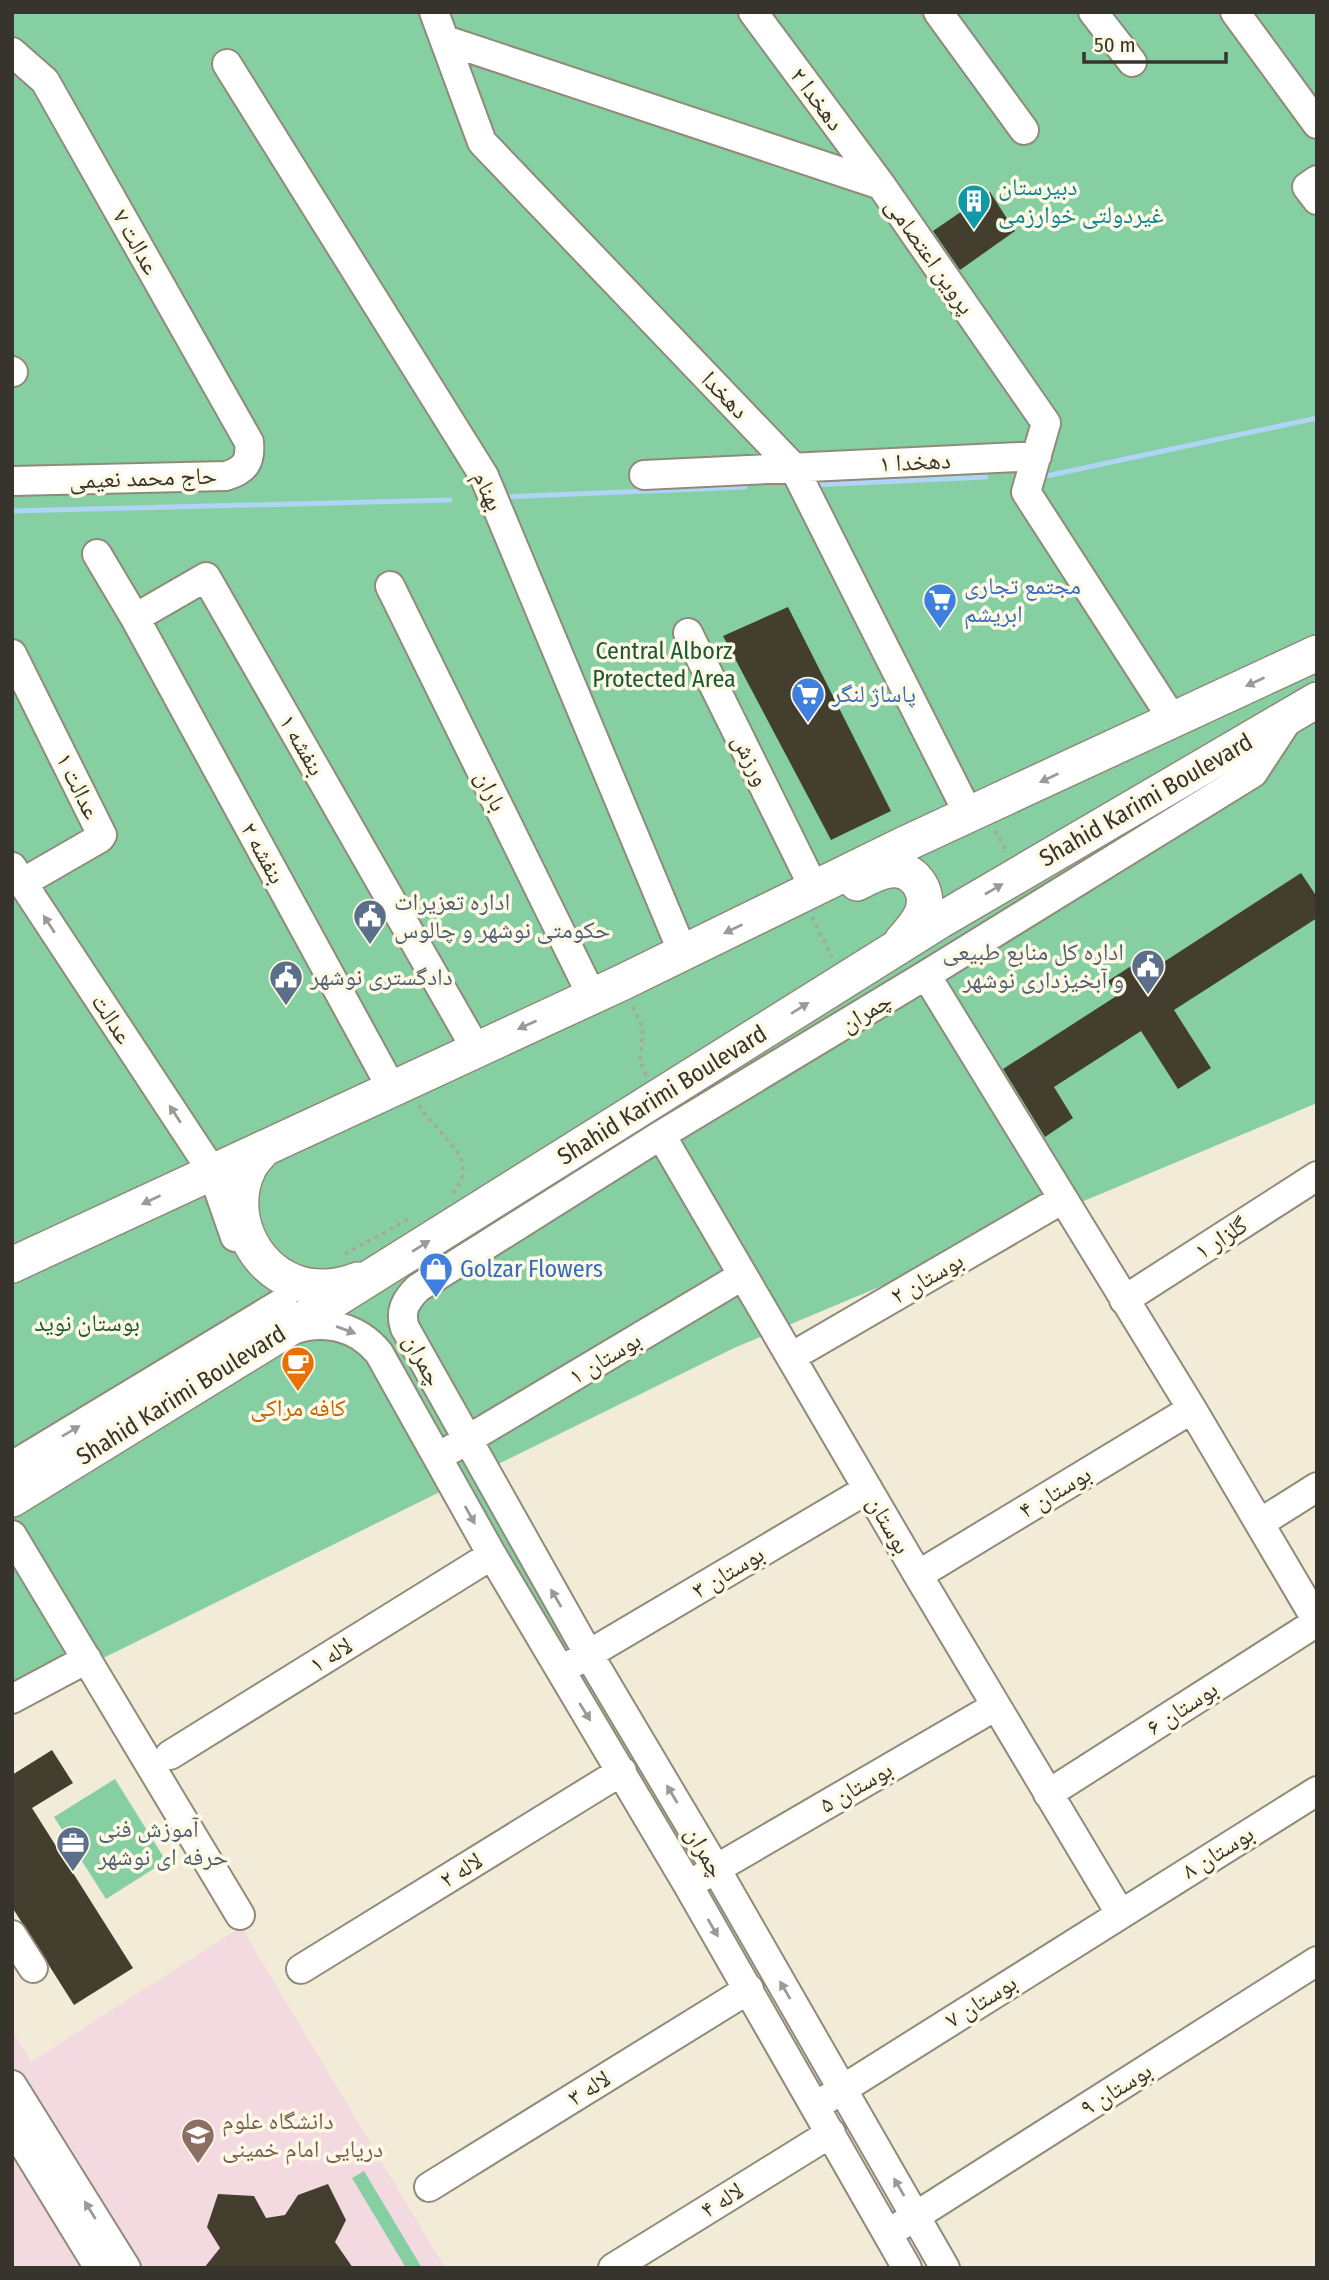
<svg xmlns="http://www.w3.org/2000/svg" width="1329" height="2280" font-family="'Fira Sans Condensed','Noto Naskh Arabic',sans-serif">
<rect width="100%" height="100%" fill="#f1ebd8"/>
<path fill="#f3dae1" d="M241,1927L445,2268H12V2030L31,2062Z"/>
<path fill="#85cfa3" d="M12,12H1317V1103L734,1348L482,1472L587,1654L560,1670L454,1485L12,1703Z
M115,1779L166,1861L106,1899L54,1817Z
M364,2171L422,2268H406L352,2178Z"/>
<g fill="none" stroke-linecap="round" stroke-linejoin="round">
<path stroke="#afd4f5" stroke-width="5" d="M1039,476L1051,475L1317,418
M812,485L986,477
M502,497L745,487
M12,511L450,500"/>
</g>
<path fill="#433e2e" d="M990,192L1015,231L960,270L933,231Z
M788,607L891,811L831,840L723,636Z
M1301,873L1317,897V918L1174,1010L1211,1068L1178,1089L1141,1031L1054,1087L1073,1118L1045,1137L1003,1069L1118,995L1108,981L1145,957L1153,969Z
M52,1750L73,1783L32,1808L133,1968L74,2005L12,1907V1775Z
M328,2184L346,2220L335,2242L353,2268H204L220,2248L207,2227L218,2194L254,2196L266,2218L285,2215L298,2195Z"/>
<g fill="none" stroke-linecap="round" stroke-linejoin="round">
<g stroke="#908b79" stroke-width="32">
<path id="minor" d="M434,12L482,142L794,468L969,815
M753,12L881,185
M938,12L1024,130
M1093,12L1132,62
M1235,12L1317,124
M445,40L881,185L1046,423L1026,492L1173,720
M12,52L45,81L249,442C251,462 245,470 226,476L12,481
M227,64L484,476L683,953
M1317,180L1307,187L1317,200
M12,371L13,372
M644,475L1037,456
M97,554L135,618L206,577L476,1049
M390,586L592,996
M135,618L392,1089
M688,633L814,888
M12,654L102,835L100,838L22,883
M12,867L212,1171L235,1237
M926,975L1192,1409L1317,1621
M661,1135L918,1575L1120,1913
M1124,1300L1317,1176
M292,1330C324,1319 357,1326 379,1353L492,1555L688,1885L907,2268
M791,1357L1063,1199
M450,1450L742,1276
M12,1466L280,1304L297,1324
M1260,1523L1317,1487
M12,1535L240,1915
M918,1575L1192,1409
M572,1664L868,1489
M12,1699L87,1659
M170,1755L492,1555
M1048,1794L1317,1622
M702,1877L996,1706
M12,1935L33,1968
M301,1969L622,1771
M12,2085L126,2268
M827,2099L1317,1791
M12,2126L99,2268
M429,2187L749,1989
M900,2226L1317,1961
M613,2268L831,2133
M945,2268L716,1869L589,1655L405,1328C399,1311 406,1300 418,1288L661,1135L926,975L1253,773L1289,718"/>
</g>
<g stroke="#908b79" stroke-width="38">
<path id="major" d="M857,883C868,877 886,868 898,870C908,871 915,877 920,885C933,907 916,925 902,941
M264,1148C259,1155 251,1162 248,1170C228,1212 251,1266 294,1282C314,1290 338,1288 358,1280
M12,1265L621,983L905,844L1317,653
M12,1499L280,1334L941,920L1317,700"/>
</g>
<path stroke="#aaa597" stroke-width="3.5" stroke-dasharray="3.5 5" stroke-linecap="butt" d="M995,831L1007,852
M812,917L832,957
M633,1007L643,1029L640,1061L646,1075
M419,1105C435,1135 485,1157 452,1194
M345,1254L409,1219"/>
<use href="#minor" stroke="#fff" stroke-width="28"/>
<use href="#major" stroke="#fff" stroke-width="35"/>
</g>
<defs><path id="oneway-solid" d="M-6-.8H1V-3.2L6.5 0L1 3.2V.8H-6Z" transform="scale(1.75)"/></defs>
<g fill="#9a9a96">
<use href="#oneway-solid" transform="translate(1255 682) rotate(155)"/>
<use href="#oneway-solid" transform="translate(1049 778) rotate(155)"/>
<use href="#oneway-solid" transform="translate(994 889) rotate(-30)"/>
<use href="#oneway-solid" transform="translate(49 924) rotate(-123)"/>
<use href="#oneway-solid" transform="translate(733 929) rotate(154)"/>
<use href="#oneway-solid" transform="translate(800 1008) rotate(-32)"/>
<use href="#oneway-solid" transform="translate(527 1025) rotate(156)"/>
<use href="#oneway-solid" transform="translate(175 1114) rotate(-123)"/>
<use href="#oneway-solid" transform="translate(151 1200) rotate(155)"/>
<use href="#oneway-solid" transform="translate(421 1246) rotate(-32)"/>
<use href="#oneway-solid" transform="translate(346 1330) rotate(20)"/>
<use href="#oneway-solid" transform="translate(71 1431) rotate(-31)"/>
<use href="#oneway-solid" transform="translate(470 1515) rotate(61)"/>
<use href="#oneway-solid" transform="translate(556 1598) rotate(-120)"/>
<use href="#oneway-solid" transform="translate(585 1712) rotate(58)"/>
<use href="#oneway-solid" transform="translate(672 1794) rotate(-121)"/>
<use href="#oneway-solid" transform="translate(713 1928) rotate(60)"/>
<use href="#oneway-solid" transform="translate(785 1990) rotate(-120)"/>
<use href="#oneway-solid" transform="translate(899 2187) rotate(-120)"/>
<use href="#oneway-solid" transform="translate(90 2210) rotate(-122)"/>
</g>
<defs>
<g id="building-pin" transform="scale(1.75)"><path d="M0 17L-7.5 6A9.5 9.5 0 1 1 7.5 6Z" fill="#0f9aa8" stroke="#fef9e5"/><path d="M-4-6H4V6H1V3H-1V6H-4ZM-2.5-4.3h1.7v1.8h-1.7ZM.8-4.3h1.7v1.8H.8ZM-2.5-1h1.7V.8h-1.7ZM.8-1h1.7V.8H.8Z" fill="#fff"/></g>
<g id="supermarket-pin" transform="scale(1.75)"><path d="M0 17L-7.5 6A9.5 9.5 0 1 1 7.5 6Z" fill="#3f7fe0" stroke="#fef9e5"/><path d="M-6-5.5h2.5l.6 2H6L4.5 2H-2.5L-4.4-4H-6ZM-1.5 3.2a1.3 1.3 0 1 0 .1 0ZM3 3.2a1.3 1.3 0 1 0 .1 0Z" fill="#fff"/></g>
<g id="civic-pin" transform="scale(1.75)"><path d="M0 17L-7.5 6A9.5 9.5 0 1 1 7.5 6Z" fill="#5c6f8a" stroke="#fef9e5"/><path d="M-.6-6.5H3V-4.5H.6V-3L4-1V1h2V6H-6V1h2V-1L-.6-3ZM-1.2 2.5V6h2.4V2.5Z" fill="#fff"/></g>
<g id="shop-pin" transform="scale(1.75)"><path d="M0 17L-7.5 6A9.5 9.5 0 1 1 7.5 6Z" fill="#3f7fe0" stroke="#fef9e5"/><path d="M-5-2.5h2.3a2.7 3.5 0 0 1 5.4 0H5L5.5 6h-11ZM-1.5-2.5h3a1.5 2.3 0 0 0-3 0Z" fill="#fff"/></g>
<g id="cafe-pin" transform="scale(1.75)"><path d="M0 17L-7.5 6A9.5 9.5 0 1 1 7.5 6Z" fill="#e8710a" stroke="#fef9e5"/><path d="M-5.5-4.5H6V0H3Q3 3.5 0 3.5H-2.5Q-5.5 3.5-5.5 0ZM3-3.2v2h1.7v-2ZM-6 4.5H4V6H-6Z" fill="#fff"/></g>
<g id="office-pin" transform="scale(1.75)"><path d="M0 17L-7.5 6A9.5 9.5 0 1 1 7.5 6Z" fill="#5c6f8a" stroke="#fef9e5"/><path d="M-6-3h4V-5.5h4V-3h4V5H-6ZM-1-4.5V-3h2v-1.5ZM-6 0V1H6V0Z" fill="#fff"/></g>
<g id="university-pin" transform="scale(1.75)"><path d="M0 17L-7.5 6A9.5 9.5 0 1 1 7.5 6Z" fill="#8d6e63" stroke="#fef9e5"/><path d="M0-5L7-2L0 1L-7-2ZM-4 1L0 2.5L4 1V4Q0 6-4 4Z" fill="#fff"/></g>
</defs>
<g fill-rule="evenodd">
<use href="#building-pin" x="974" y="201"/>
<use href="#supermarket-pin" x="940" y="600"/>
<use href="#supermarket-pin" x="808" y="694"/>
<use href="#civic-pin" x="370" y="916"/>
<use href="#civic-pin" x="1148" y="966"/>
<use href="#civic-pin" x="286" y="977"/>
<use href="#shop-pin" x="436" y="1269"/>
<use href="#cafe-pin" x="298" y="1363"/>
<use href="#office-pin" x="73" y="1843"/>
<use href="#university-pin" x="198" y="2135"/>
</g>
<g text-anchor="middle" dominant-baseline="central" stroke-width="7" stroke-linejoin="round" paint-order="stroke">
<g font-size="24" fill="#36342d" stroke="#fef9e5">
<text transform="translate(817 99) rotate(53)">دهخدا ۲</text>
<text transform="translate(136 242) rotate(61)">۷ عدالت</text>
<text transform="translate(930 256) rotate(55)">پروین اعتصامی</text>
<text transform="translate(725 395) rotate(46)">دهخدا</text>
<text transform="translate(915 462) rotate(-3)">دهخدا ۱</text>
<text transform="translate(143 478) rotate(-2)">حاج محمد نعیمی</text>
<text transform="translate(488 491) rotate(65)">بهنام</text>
<text transform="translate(302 745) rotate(60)">بنفشه ۱</text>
<text transform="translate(751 760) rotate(64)">ورزش</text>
<text transform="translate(78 786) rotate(64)">عدالت ۱</text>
<text transform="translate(491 791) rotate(64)">باران</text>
<text transform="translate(1146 800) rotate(-30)">Shahid Karimi Boulevard</text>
<text transform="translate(263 853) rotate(61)">بنفشه ۲</text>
<text transform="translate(866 1012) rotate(-31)">چمران</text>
<text transform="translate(112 1019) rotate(57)">عدالت</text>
<text transform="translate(662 1095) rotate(-32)">Shahid Karimi Boulevard</text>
<text transform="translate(1221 1238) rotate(-33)">گلزار ۱</text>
<text transform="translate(927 1278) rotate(-30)">بوستان ۲</text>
<text transform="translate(605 1358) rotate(-31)">بوستان ۱</text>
<text transform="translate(423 1360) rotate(62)">چمران</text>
<text transform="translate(181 1395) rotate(-32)">Shahid Karimi Boulevard</text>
<text transform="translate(1055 1492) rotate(-31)">بوستان ۴</text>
<text transform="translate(889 1525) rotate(60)">بوستان</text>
<text transform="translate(728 1572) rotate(-31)">بوستان ۳</text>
<text transform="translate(331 1655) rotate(-32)">لاله ۱</text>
<text transform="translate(1182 1708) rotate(-33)">بوستان ۶</text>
<text transform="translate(856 1787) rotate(-30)">بوستان ۵</text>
<text transform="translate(705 1852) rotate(60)">چمران</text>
<text transform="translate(1218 1852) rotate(-32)">بوستان ۸</text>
<text transform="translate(461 1870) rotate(-32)">لاله ۲</text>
<text transform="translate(981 2001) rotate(-32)">بوستان ۷</text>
<text transform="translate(589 2088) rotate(-32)">لاله ۳</text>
<text transform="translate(1116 2089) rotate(-32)">بوستان ۹</text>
<text transform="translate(722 2200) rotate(-32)">لاله ۴</text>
</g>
<g font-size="24" fill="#0d838f" stroke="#fef9e5" text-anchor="start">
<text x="998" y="187">دبیرستان<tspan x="998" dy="28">غیردولتی خوارزمی</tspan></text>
</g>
<g font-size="24" fill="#366cbe" stroke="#fef9e5" text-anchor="start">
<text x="964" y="586">مجتمع تجاری<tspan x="964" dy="28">ابریشم</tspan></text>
<text x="832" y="694">پاساژ لنگر</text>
<text x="460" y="1269">Golzar Flowers</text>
</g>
<g font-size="24" fill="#1d5739" stroke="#fef9e5">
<text x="664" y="651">Central Alborz<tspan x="664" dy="28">Protected Area</tspan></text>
<text x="87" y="1323">بوستان نوید</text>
</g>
<g font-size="24" fill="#4e5e75" stroke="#fef9e5" text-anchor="start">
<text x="394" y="902">اداره تعزیرات<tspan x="394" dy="28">حکومتی نوشهر و چالوس</tspan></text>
<text x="1124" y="952" text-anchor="end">اداره كل منابع طبيعی<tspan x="1124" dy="28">و آبخيزداری نوشهر</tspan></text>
<text x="310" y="977">دادگستری نوشهر</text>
<text x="98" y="1829">آموزش فنی<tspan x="98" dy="28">حرفه ای نوشهر</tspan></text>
</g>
<g font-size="24" fill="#c56008" stroke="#fef9e5">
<text x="298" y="1408">کافه مراکی</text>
</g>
<g font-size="24" fill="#785e54" stroke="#fef9e5" text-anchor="start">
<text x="222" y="2121">دانشگاه علوم<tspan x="222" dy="28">دریایی امام خمینی</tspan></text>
</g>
</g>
<rect width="1329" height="2280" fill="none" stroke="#36342d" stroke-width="28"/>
<path d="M1084 52v10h142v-10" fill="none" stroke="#36342d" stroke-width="3.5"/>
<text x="1094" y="52" font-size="21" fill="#36342d" stroke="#fef9e5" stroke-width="5" paint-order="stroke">50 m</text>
</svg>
